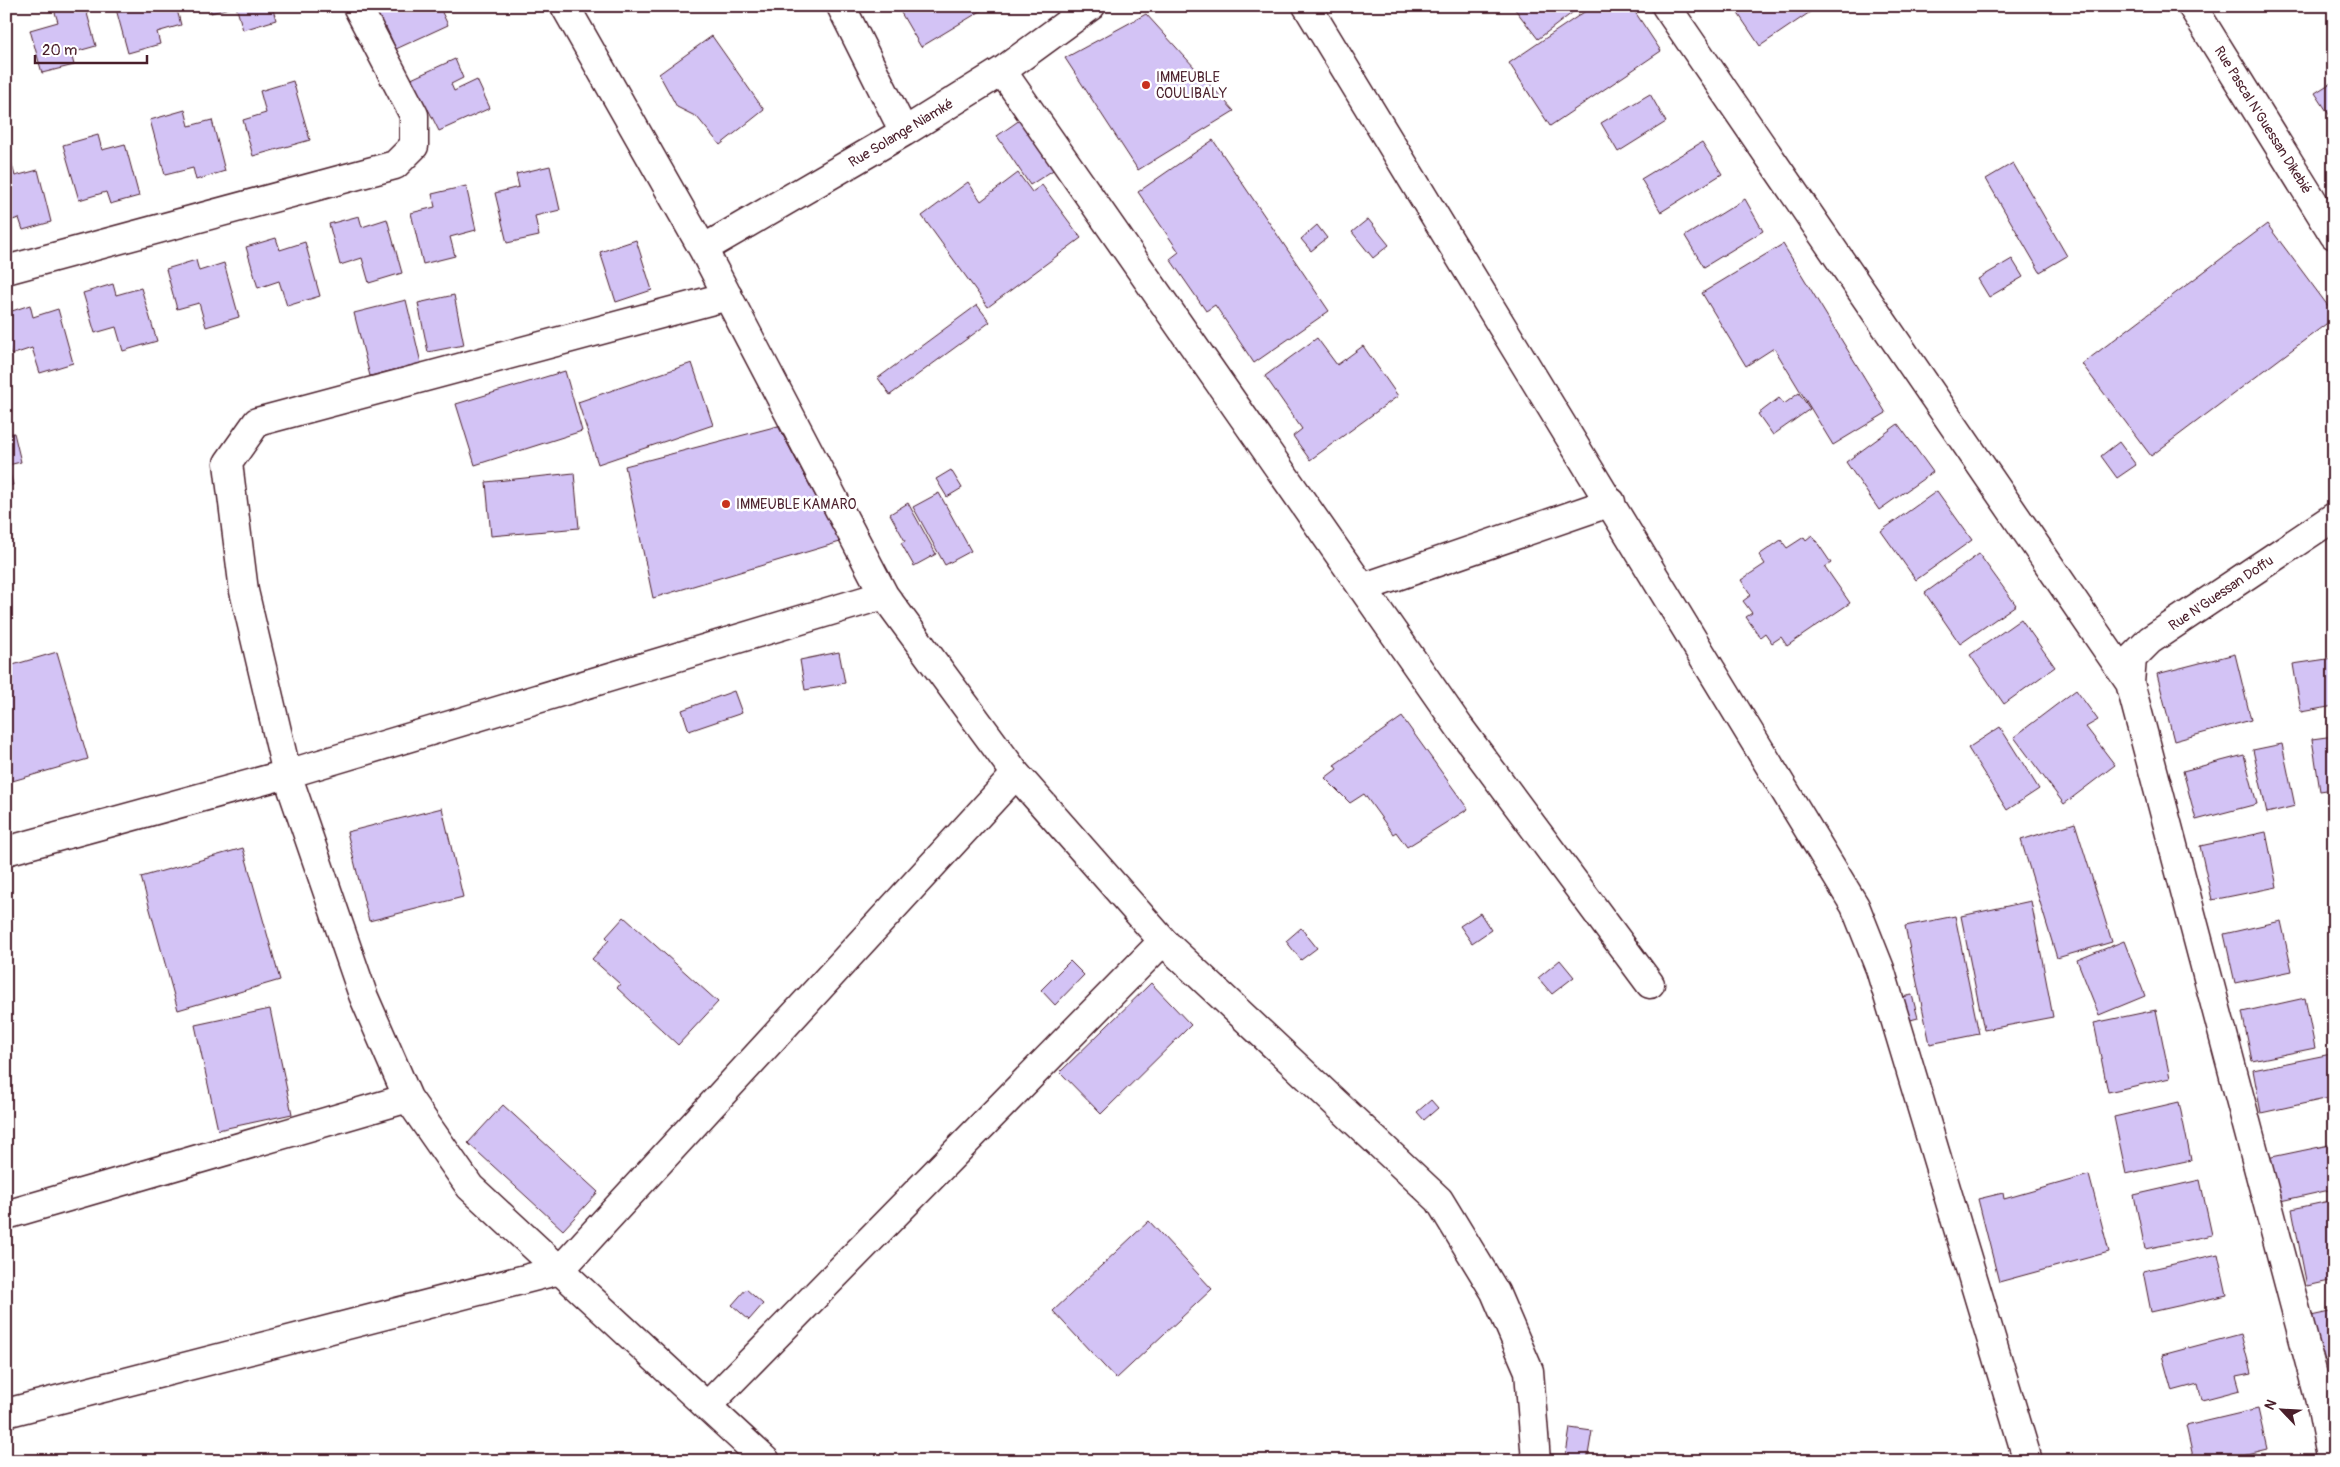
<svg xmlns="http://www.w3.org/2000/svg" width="2340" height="1467" font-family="Pangolin,sans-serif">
<rect width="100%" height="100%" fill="#fff"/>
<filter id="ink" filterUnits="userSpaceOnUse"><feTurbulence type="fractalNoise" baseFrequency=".02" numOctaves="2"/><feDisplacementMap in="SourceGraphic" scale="10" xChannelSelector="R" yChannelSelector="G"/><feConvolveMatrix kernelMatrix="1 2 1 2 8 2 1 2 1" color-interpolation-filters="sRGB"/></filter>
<g filter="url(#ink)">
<path fill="#d3c3f5" stroke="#4a1f2b" d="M53,6H85L96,46L71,53L74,65L42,73L30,30L58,22Z
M125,6H176L181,25L157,32L160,44L128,53L116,9Z
M210,6H272L276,20L243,30L236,6L211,13Z
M368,6H410L411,8L416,6H439L448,25L396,49L386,27L379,30Z
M897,6H989L921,47Z
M1516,6H1581L1538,39L1514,8Z
M1593,6H1631L1661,51L1550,126L1509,63Z
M1733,6H1819L1760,46Z
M1146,14L1234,111L1138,170L1065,58Z
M712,36L764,110L720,145L697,117L677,107L659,74Z
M6,53L10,66L6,67Z
M455,59L463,78L451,84L454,91L477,80L490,108L439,131L428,109L421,112L407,81Z
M293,81L310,140L253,156L243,120L266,113L260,91Z
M2334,81V122L2315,93Z
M1650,94L1666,122L1618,152L1601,123Z
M185,110L189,126L212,120L225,171L196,180L193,168L165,175L150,120Z
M1024,117L1058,167L1030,185L997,136Z
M98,135L102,150L125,144L139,196L110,204L106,192L79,200L63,145Z
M1213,140L1329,311L1254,363L1215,305L1206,311L1170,259L1179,252L1138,192Z
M1702,142L1722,174L1661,212L1641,179Z
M11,161L15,176L38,170L51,222L23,230L19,218L6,222V162Z
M2013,163L2067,256L2040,272L1986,179Z
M550,166L560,210L535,216L539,236L507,243L495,193L519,187L516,174Z
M1018,173L1032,192L1042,185L1081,238L988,307L922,216L968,182L981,201Z
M466,186L476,230L450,237L455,256L423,264L411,213L435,207L432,194Z
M1745,199L1763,231L1704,267L1685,236Z
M359,216L362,227L387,219L402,273L369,283L362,258L340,265L329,224Z
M1368,219L1389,245L1373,258L1352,232Z
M2267,224L2334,314V318L2151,456L2082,364Z
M1317,225L1327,238L1311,251L1301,239Z
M276,238L280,250L305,242L320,296L287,306L279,281L258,288L246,247Z
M636,240L652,290L616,302L600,252Z
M1783,244L1886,413L1833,445L1774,348L1746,366L1702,293Z
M2012,259L2023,277L1989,297L1978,279Z
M196,260L199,271L224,263L239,317L206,327L199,303L177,309L166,269Z
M113,284L116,295L141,288L157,341L123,351L116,327L95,333L83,293Z
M454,295L464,345L428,352L418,303Z
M406,300L421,363L370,376L354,313Z
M30,305L33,317L58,309L73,363L40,373L32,348L11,355L6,337V313Z
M977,305L990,322L890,395L878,378Z
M1317,338L1337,365L1363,346L1398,396L1310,460L1293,436L1302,429L1265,376Z
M692,363L713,425L598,464L578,402Z
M565,371L582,431L475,465L456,404Z
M1799,393L1810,409L1773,435L1758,414L1779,398L1784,404Z
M1898,424L1933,472L1879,510L1846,462Z
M778,426L840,542L653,598L625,466Z
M14,433L21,462L8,465L13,485L6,486V434Z
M2119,442L2136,465L2117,478L2101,456Z
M951,470L962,488L947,497L936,479Z
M574,473L579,528L491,536L486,482Z
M1937,491L1972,540L1916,580L1881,531Z
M939,493L971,551L945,565L913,507Z
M908,503L936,554L914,566L901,543L905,541L890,514Z
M1812,535L1831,563L1825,567L1850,603L1787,646L1781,637L1772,643L1765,633L1760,637L1746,617L1752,613L1743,601L1751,595L1741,580L1765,564L1759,555L1781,540L1787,548L1804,537L1806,540Z
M1979,554L2016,605L1960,644L1925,593Z
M2021,619L2055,667L2004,704L1970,655Z
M57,652L88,759L9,782L6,772V667Z
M839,652L845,683L805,690L800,660Z
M2235,654L2251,720L2174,741L2157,674Z
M2334,658V706L2301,712L2293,664Z
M2076,690L2098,720L2086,727L2115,765L2064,804L2014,737Z
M734,691L742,713L689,731L682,710Z
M1402,717L1468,809L1407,847L1396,832L1393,834L1364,794L1350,803L1325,778L1337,769L1334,765Z
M2000,727L2039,789L2007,810L1968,748Z
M2334,736V789L2320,791L2312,739Z
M2282,744L2295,806L2267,813L2253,750Z
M2244,755L2257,804L2196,820L2183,771Z
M442,808L463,897L369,921L347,832Z
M2075,823L2112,942L2057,958L2021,840Z
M2266,832L2277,887L2212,900L2200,846Z
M243,848L280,980L178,1010L141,877Z
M2031,901L2053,1017L1984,1030L1961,916Z
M1480,913L1491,930L1472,943L1460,926Z
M1955,916L1979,1034L1930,1044L1905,926Z
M624,917L718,1002L678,1045L617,988L620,984L592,959L609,940L606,937Z
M2281,921L2292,971L2235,983L2224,934Z
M1301,928L1317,948L1301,960L1286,941Z
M2124,941L2145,996L2099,1015L2077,960Z
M1560,960L1574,977L1552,994L1538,978Z
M1070,961L1084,975L1055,1005L1041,990Z
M1151,983L1191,1025L1101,1114L1060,1072Z
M1912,995L1918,1018L1903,1022L1897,998Z
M2305,998L2315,1048L2252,1061L2242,1012Z
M270,1009L292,1114L218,1130L195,1025Z
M2156,1010L2170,1078L2108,1092L2094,1023Z
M2331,1054L2334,1067V1097L2261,1113L2253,1070Z
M1431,1100L1438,1108L1424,1120L1417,1112Z
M2179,1102L2191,1160L2126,1174L2114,1117Z
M503,1105L598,1192L563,1230L468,1143Z
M2334,1144V1189L2276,1202L2267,1158Z
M2089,1175L2109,1252L1999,1282L1978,1199L2003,1193L2004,1199Z
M2200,1180L2212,1235L2145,1249L2134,1195Z
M2334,1200V1280L2307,1286L2292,1209Z
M1149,1221L1212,1289L1116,1379L1053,1311Z
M2218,1254L2227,1295L2151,1312L2143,1271Z
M746,1289L763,1304L749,1320L732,1305Z
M2334,1311V1358L2319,1361L2311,1316Z
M2241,1334L2251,1373L2236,1376L2240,1390L2202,1400L2198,1384L2172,1391L2162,1355Z
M2258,1409L2267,1449L2218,1461H2194L2186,1426Z
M1570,1428L1592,1431L1587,1461H1565Z"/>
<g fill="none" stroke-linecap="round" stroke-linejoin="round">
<g stroke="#4a1f2b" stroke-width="31">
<path id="minor" d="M565,6L703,249L884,595L1016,774L1163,941L1439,1200L1495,1292L1529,1371L1536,1461
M841,6L904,132
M1307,6L1855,906L1880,969L2028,1461
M1666,6L2130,683L2322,1409L2332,1461
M2192,6L2334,235
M1002,71L1460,728L1650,984
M703,249L904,132L1002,71L1091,6
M6,270L395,165L414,146V115L357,6
M728,296L257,422L228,463L244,591L287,774L363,995L408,1098L470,1187L766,1461
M1362,588L1611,502
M2130,683L2132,658L2150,640L2334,517
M6,851L287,774L884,595
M6,1215L408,1098
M707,1406L1163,941
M6,1413L560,1270L1016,774"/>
</g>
<use href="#minor" stroke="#fff" stroke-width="28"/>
</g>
</g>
<g fill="#c8321e" stroke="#fff" stroke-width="2">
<circle cx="1146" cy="85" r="5"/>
<circle cx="726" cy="504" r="5"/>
</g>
<g text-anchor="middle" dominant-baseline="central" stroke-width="5" stroke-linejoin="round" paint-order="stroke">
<g font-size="14" fill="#4a1f2b" stroke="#fff" text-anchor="start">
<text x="1156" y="77">IMMEUBLE<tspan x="1156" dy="16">COULIBALY</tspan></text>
<text x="736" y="504">IMMEUBLE KAMARO</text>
</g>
<g font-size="14" fill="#4a1f2b" stroke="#fff">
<text transform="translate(2263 120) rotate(58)">Rue Pascal N'Guessan Dikebié</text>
<text transform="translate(901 133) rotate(-31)">Rue Solange Niamké</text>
<text transform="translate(2221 593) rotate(-34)">Rue N'Guessan Doffu</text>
</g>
</g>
<rect width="2340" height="1467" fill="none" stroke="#fff" stroke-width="25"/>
<rect x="12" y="12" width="2315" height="1442" fill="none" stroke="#4a1f2b" stroke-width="2" filter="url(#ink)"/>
<g transform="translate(2282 1410) rotate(295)" stroke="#ffffff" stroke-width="4" paint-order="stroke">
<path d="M0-4L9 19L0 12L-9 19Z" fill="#4a1f2b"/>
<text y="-8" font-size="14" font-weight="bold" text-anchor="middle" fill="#4a1f2b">N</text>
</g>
<path d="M35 55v8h112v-8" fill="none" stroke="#4a1f2b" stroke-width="2.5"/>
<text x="42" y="55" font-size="15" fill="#4a1f2b" stroke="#ffffff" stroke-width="4" paint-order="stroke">20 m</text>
</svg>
